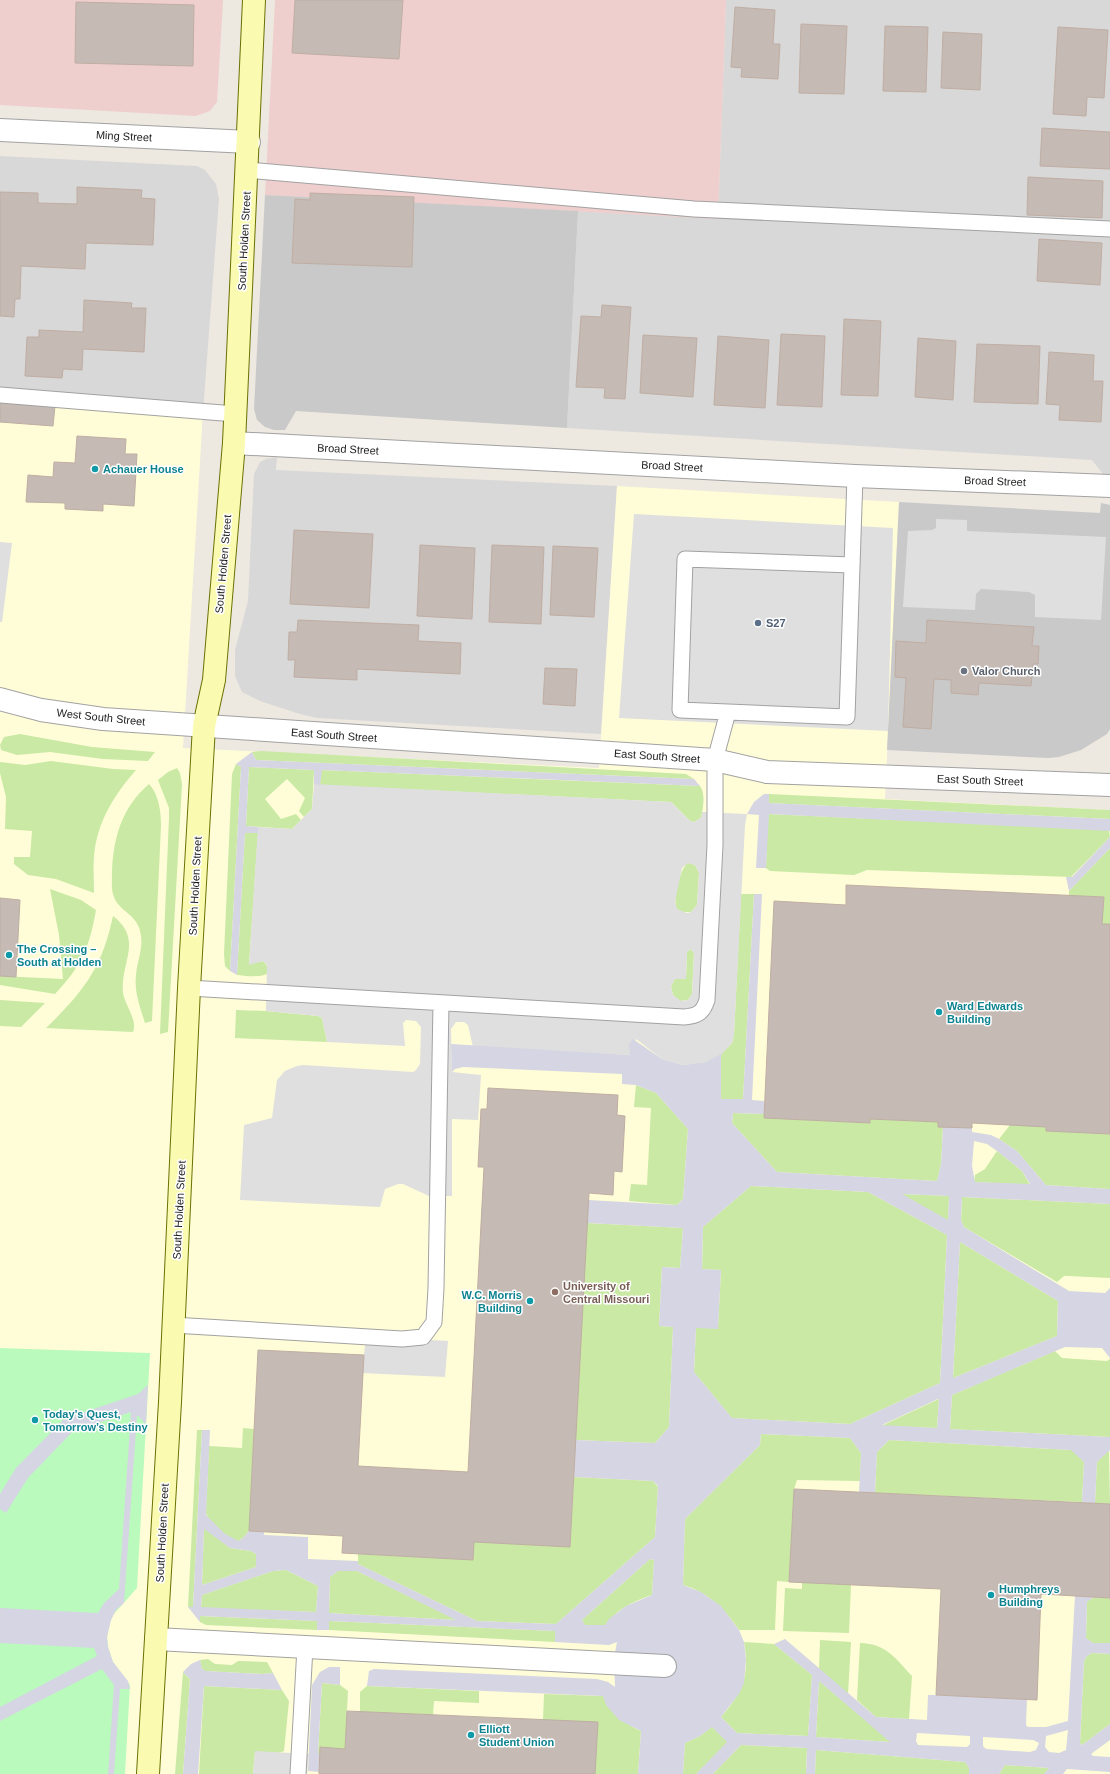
<svg xmlns="http://www.w3.org/2000/svg" width="1110" height="1774" font-family="Helvetica,sans-serif">
<rect width="100%" height="100%" fill="#ede8e0"/>
<path fill="#d9d8d8" d="M726,0H1110V474H1103L1092,460L567,428L578,211L718,219Z
M0,156L197,166L205,170L216,184L219,199L203,412L0,398Z
M277,457L276,470L617,486L601,734L317,718L300,714L260,701L242,692L235,676V650L248,601L254,474L260,462L266,459Z"/>
<path fill="#efcece" d="M0,0H223L217,102L210,111L196,116L0,105Z
M275,0H726L718,219L265,195Z"/>
<path fill="#fffdd7" d="M0,398L203,412L183,748L599,768L617,486L899,502L885,799L1110,810V1774H0Z"/>
<path fill="#c9c9c9" d="M265,195L578,211L567,428L296,411L285,430H274L265,427L257,420L254,409Z
M899,502L1100,513L1101,503L1110,505V729L1107,734L1081,750L1059,757L1048,758L887,750Z"/>
<path fill="#c9e9a4" d="M20,734L92,747L155,752L148,761L103,759L50,752L17,755L1,750L0,745L4,737Z
M261,751L686,774L694,779L256,760L252,752Z
M51,761L113,769L136,770C114,795 97,822 94,856C93,869 94,881 94,893L56,879L28,875L14,864V857H30L32,831L5,829L6,797L0,773V762L25,765Z
M236,764L241,767L230,971L225,966L224,954L232,774Z
M249,767L314,770L312,809L304,817L299,811L305,798L287,779L265,799L281,819L296,814L301,820L292,829L246,826Z
M177,768L180,773L182,784L168,1032L160,1034L169,817V808L158,780L168,772Z
M321,770L700,786C706,795 703,808 701,818L694,822L690,821L671,802L320,785Z
M149,784C159,795 161,811 161,826L152,1021L145,1023C140,1007 134,992 136,975C137,962 143,949 141,936C139,914 119,912 114,897C111,890 112,881 112,873C113,838 122,807 149,784Z
M769,794L1110,810V819L768,803Z
M768,814L1109,830L1110,837L1071,877L867,870L854,875L770,871L766,868Z
M245,833H258L249,964L263,961C283,981 245,976 237,975Z
M1110,848V924H1102L1104,897L1069,896V891Z
M688,863L695,865L699,873L697,905L691,912H682L677,909C672,903 680,867 688,863Z
M50,889L81,900L96,910C89,949 82,965 55,994L0,985V976L63,979L59,935Z
M741,894H754L743,1099H721V1054L732,1043L734,1035Z
M113,916C144,940 120,962 123,993C125,1005 138,1021 133,1032L46,1028C84,991 102,968 113,916Z
M691,949L694,953L692,994L688,1000L680,1001L673,995L671,986L675,979L686,978L687,952Z
M0,1000L45,1003L21,1027L0,1026Z
M236,1010L266,1011L318,1016L322,1018L327,1042L235,1038Z
M636,1085L656,1093L688,1129L683,1199L677,1205L629,1201L631,1184L647,1185L651,1108L634,1107Z
M733,1113L764,1114V1118L869,1123L870,1119L938,1122L943,1127L941,1164L937,1181L777,1172L732,1123Z
M1010,1125L1046,1127V1131L1110,1134V1189L1046,1185L1017,1151L999,1139Z
M997,1151L1022,1171L1030,1185L974,1182L975,1175L985,1169Z
M751,1186L868,1192L947,1235L940,1383L850,1424L732,1418L694,1372L696,1328H718L721,1270L702,1269L703,1227Z
M901,1194L949,1196L948,1221Z
M962,1197L1110,1204V1278L1068,1276H1064L1057,1282L964,1227L961,1220Z
M587,1223L683,1228L680,1268L662,1267L659,1326L673,1327L669,1427L655,1443L575,1440Z
M960,1242L1058,1301L1057,1336L953,1378Z
M1055,1351L1062,1358L1107,1361L1110,1359V1437L950,1429L952,1395Z
M939,1399L937,1428L881,1426Z
M243,1428L254,1429L249,1531L242,1539L238,1541C226,1538 209,1525 206,1513L209,1446L242,1448Z
M197,1430H202L193,1607H188Z
M761,1434L850,1438L861,1453L860,1481L797,1480L794,1489L789,1582L777,1581L775,1630H739C725,1609 708,1592 683,1585L685,1519L760,1445Z
M889,1440L1072,1450L1084,1462L1082,1502L875,1493L877,1452Z
M1109,1450L1110,1504L1095,1503L1097,1462Z
M574,1477L653,1481L658,1487L655,1537L556,1624L477,1621L358,1564V1554L473,1560L474,1542L570,1547Z
M204,1528L230,1548L251,1551L257,1555L256,1567L202,1585Z
M650,1559L654,1560L652,1595C634,1601 616,1609 606,1625H585L582,1620Z
M286,1570L318,1586L316,1612L201,1608L202,1595L273,1571Z
M338,1571H357L457,1620L329,1613L330,1577Z
M802,1582L851,1584L849,1633L783,1631L785,1588L802,1589Z
M1094,1597L1110,1598V1643H1093L1086,1638L1087,1602Z
M200,1616L317,1621V1630L206,1625L200,1622Z
M329,1621L556,1631L555,1642L329,1630Z
M820,1640L851,1642L848,1694L819,1669Z
M744,1642L774,1644L812,1675L808,1736L737,1733L721,1717C743,1692 750,1675 744,1642Z
M860,1643C887,1644 895,1658 912,1676L909,1719L876,1717L857,1700Z
M1092,1653L1110,1654V1724L1082,1745L1080,1743L1084,1661L1087,1656Z
M208,1659L215,1664L232,1665L238,1661L267,1662L273,1673L263,1674L205,1671L202,1669L200,1660Z
M183,1672L190,1679L183,1774H175Z
M819,1681L891,1742L816,1737Z
M322,1683L340,1685L348,1691L345,1749L321,1747L320,1754H318Z
M204,1686L282,1690L289,1701L284,1751L279,1753L255,1752L253,1774H199Z
M367,1686L479,1691V1703L434,1701L433,1715L360,1712V1692Z
M544,1694L603,1696C610,1712 625,1724 641,1731L638,1774H595L543,1720Z
M712,1727L728,1742L696,1774H683L685,1743L700,1736Z
M741,1745L807,1748L806,1774H713Z
M816,1750L965,1762L969,1768V1774H815Z
M1005,1765L1049,1768L1044,1774H999Z"/>
<path fill="#bbfabd" d="M0,1348L150,1353L137,1588L113,1615L109,1625L107,1637L108,1647L113,1662L130,1685L125,1774H0Z"/>
<path fill="#dfdfdf" fill-rule="evenodd" d="M634,514L893,528L888,731L619,718Z
M936,519L967,520V531L1106,537L1101,620L1035,617V595L1029,592L981,589L976,594L975,610L903,607L908,531L932,530L936,528Z
M0,542L12,543L2,622H0Z
M314,784L671,802L690,821L694,822L701,818L702,812L747,814L745,825L734,1035L732,1043L719,1057L706,1062L683,1065L662,1059L636,1039L630,1055L473,1047L468,1025L464,1022H456L451,1029L452,1072L481,1075L478,1120L452,1119V1196H429L403,1184H398L385,1189L380,1207L240,1200L244,1125L272,1118L277,1080L285,1071L297,1066L303,1065L413,1072L416,1070L420,1064L421,1027L416,1021L406,1020L403,1023L405,1046L327,1042L322,1018L318,1016L266,1011L267,965L263,961L249,965L258,827L292,829L312,809ZM688,863L695,865L699,873L697,905L691,912L687,913L677,909L675,902L682,868ZM691,949L694,954L692,994L688,1000L681,1001L673,995L671,986L675,979H686L687,952Z
M366,1336L448,1341L445,1377L362,1373Z
M255,1751L309,1754L307,1774H253Z"/>
<path fill="#d5d5e3" fill-rule="evenodd" d="M252,752L256,760L694,779L700,786L322,770L320,785L314,784V770L249,767L246,826L258,827V833H245L237,975L230,971L241,767L236,764Z
M764,794H769V803L1110,819V831L769,814L766,868H756L759,815L747,814L754,802Z
M1110,837V848L1069,891L1066,877H1072Z
M754,894H762L752,1100L764,1101V1114L733,1113L732,1123L777,1172L937,1181L941,1164L943,1127H960L972,1128V1132L991,1135L999,1139L1017,1151L1046,1185L1110,1189V1204L962,1197L961,1220L964,1227L1069,1291L1105,1293L1110,1288V1358L1102,1348L1065,1347L952,1395L950,1429L1110,1437V1450L1097,1462L1095,1503H1089L1082,1502L1084,1462L1071,1450L889,1440L877,1452L875,1493H859L861,1453L850,1438L761,1434L760,1445L685,1519L683,1585L701,1592L721,1606L739,1630L744,1642L746,1660L744,1683L739,1694L721,1717L737,1733L808,1736L812,1675L774,1644L785,1639L876,1717L927,1720L928,1695H936L1027,1699L1026,1725L1028,1727H1046L1068,1721L1075,1596L1094,1597L1087,1602L1086,1638L1093,1643H1110V1654L1092,1653L1087,1656L1084,1661L1080,1743L1082,1745L1110,1724V1740L1091,1754L1093,1756L1110,1757V1772L1067,1769L1063,1774H1044L1049,1768L1005,1765L999,1774H969V1768L965,1762L816,1750L815,1774H806L807,1748L741,1745L713,1774H696L727,1742L712,1727L700,1736L685,1743L683,1774H638L641,1731L619,1720L606,1705L603,1696L367,1686L369,1671L374,1669L597,1679L608,1682L615,1687L614,1658L617,1642L609,1645L555,1642V1631L329,1621V1630H317V1621L200,1616V1622L188,1607H193L202,1430H210L206,1515L224,1533L238,1541L242,1539L249,1531L264,1532V1535L308,1537V1559L358,1561V1564L477,1621L556,1624L655,1537L658,1486L653,1481L574,1477L575,1440L655,1443L669,1427L673,1327L659,1326L662,1267L680,1268L683,1228L587,1223L588,1200L677,1205L683,1199L688,1129L656,1093L636,1085L622,1084V1074L463,1067L455,1069L452,1072L451,1044L630,1055L629,1044L633,1039L662,1059L683,1065L706,1062L721,1054V1099H743ZM974,1141L987,1144L997,1151L1022,1171L1030,1184L975,1182L972,1166ZM751,1186L868,1192L947,1235L940,1383L850,1424L732,1418L694,1372L696,1328L718,1329L721,1270L702,1269L703,1227ZM902,1194L949,1196L948,1220ZM960,1242L1058,1301L1057,1336L953,1378ZM939,1399L937,1428L882,1425L938,1399ZM204,1529L230,1548L251,1551L256,1554V1567L202,1585ZM650,1559L654,1560L652,1595L626,1606L609,1619L605,1625H585L582,1620ZM286,1570L318,1586L316,1612L201,1607L202,1595L273,1571ZM338,1571H357L456,1620L329,1613L330,1577ZM819,1681L890,1742L816,1737ZM1068,1730L1066,1750L1059,1753L1049,1752L1045,1747L1046,1736ZM917,1733L970,1736V1744L967,1747L918,1745L916,1741ZM983,1737L1033,1740L1039,1743L1036,1750L1030,1752L986,1749L983,1746Z
M148,1385L146,1424L137,1415L124,1603L116,1610L111,1620L107,1637L108,1647L113,1662L128,1681L130,1689H120L114,1774H108L114,1685L102,1669L0,1721V1707L97,1656L94,1648L0,1643V1608L98,1613L104,1603L119,1589L131,1412L73,1431L28,1478L6,1513L0,1509V1494L16,1468L64,1419L138,1394Z
M200,1660L202,1669L206,1671L263,1674L273,1673L282,1690L204,1686L198,1774H183L190,1679L183,1672L191,1664Z
M329,1667H340V1685L322,1683L318,1753L320,1754L319,1772L308,1771L312,1685L320,1672Z"/>
<path fill="#c5bab4" stroke="#bfaea3" d="M295,0H403L399,59L292,53Z
M76,2L194,5L193,66L75,63Z
M735,7L775,10L773,44H780L778,79L741,77L742,68L731,67Z
M801,24L847,26L844,94L799,93Z
M885,26L928,27L926,92L883,91Z
M1058,27L1108,30L1104,98L1087,97L1086,116L1053,114Z
M943,32L982,34L980,90L941,88Z
M1042,128L1110,132V169L1040,166Z
M1028,177L1103,181L1102,218L1027,215Z
M77,187L142,190L141,198L155,199L153,245L86,243L85,269L21,266L20,299H15L14,317L0,316V192L38,193V203L77,204Z
M310,193L414,197L412,267L292,263L295,199L310,200Z
M1039,239L1102,243L1100,285L1037,281Z
M84,300L132,303L131,308H146L144,352L83,349L82,370L63,369L62,378L25,376L27,337H39V330L83,332Z
M602,305L631,307L625,399L604,398L605,388L576,387L581,316L601,317Z
M844,319L881,321L878,396L841,395Z
M781,334L825,336L822,407L777,405Z
M643,335L697,338L693,397L640,393Z
M718,336L769,340L765,408L714,405Z
M918,338L956,341L953,400L915,397Z
M977,344L1040,346L1038,404L974,402Z
M1049,352L1094,355L1093,381H1103L1101,422L1059,420L1060,405L1046,404Z
M0,402L55,406L53,426L0,422Z
M77,436L126,439L125,454H137L134,506L103,504V511L65,509V503L26,502L28,475L53,477L54,462L75,463Z
M294,530L373,534L369,608L290,604Z
M420,545L475,548L472,619L417,616Z
M492,545L544,547L541,624L489,622Z
M553,546L598,548L594,617L550,615Z
M298,620L419,625L418,641L461,643L460,674L357,669V680L294,677L295,660H288L289,632H297Z
M927,620L1034,627L1032,646H1039L1038,664H1033L1031,686L979,683L978,695L951,693V680L934,679L931,729L903,727L906,678L895,677L896,641L926,643Z
M545,668L577,669L575,706L543,704Z
M846,885L1104,897L1102,924H1110V1134L1046,1131V1127L972,1123V1128L938,1127V1122L870,1119V1123L764,1118L774,901L846,905Z
M0,898L20,900L16,977L0,976Z
M488,1088L618,1095L617,1115L625,1116L622,1172L614,1171L613,1195L589,1193L570,1547L474,1542L473,1560L342,1553L343,1536L249,1531L258,1350L364,1355L358,1466L468,1472L484,1167H478L481,1109H487Z
M794,1489L1110,1504V1598L1041,1594L1037,1700L936,1695L941,1589L789,1582Z
M347,1711L598,1722L595,1774H319L320,1747L345,1749Z"/>
<g fill="none" stroke-linecap="round" stroke-linejoin="round">
<g stroke="#a2a2a2" stroke-width="17">
<path id="lane" d="M247,170L694,209L1110,229
M0,395L235,414
M852,565L685,559L680,710L847,717L855,476
M189,988L684,1017C697,1016 703,1013 707,1000L715,845V760L728,712
M173,1325L402,1339L423,1337L434,1322L436,1288L441,1003
M298,1774L305,1647"/>
</g>
<g stroke="#a2a2a2" stroke-width="24">
<path id="street" d="M0,130L249,142
M234,443L855,476L1110,486
M0,699L41,710L103,719L715,760L767,772L1110,785
M156,1639L665,1666"/>
</g>
<g stroke="#6a7103" stroke-width="24">
<path id="secondary" d="M148,1774L170,1402L189,988L204,726L214,680L234,443L254,0"/>
</g>
<use href="#lane" stroke="#fff" stroke-width="15"/>
<use href="#street" stroke="#fff" stroke-width="22"/>
<use href="#secondary" stroke="#fafab1" stroke-width="22"/>
</g>
<g fill="#0f9aa8" stroke="#fff" stroke-width="1.5">
<circle cx="95" cy="469" r="4"/>
<circle cx="9" cy="955" r="4"/>
<circle cx="939" cy="1012" r="4"/>
<circle cx="530" cy="1301" r="4"/>
<circle cx="35" cy="1420" r="4"/>
<circle cx="991" cy="1595" r="4"/>
<circle cx="471" cy="1735" r="4"/>
</g>
<circle fill="#5c6f8a" stroke="#fff" stroke-width="1.5" cx="758" cy="623" r="4"/>
<circle fill="#6b7280" stroke="#fff" stroke-width="1.5" cx="964" cy="671" r="4"/>
<circle fill="#8d6e63" stroke="#fff" stroke-width="1.5" cx="555" cy="1292" r="4"/>
<g text-anchor="middle" dominant-baseline="central" stroke-width="3" stroke-linejoin="round" paint-order="stroke">
<g font-size="11" fill="#1b1b1b" stroke="#fff">
<text transform="translate(124 136) rotate(3)">Ming Street</text>
<text transform="translate(244 241) rotate(-87)">South Holden Street</text>
<text transform="translate(348 449) rotate(3)">Broad Street</text>
<text transform="translate(672 466) rotate(3)">Broad Street</text>
<text transform="translate(995 481) rotate(2)">Broad Street</text>
<text transform="translate(223 564) rotate(-85)">South Holden Street</text>
<text transform="translate(101 717) rotate(6)">West South Street</text>
<text transform="translate(334 735) rotate(4)">East South Street</text>
<text transform="translate(657 756) rotate(4)">East South Street</text>
<text transform="translate(980 780) rotate(2)">East South Street</text>
<text transform="translate(195 886) rotate(-87)">South Holden Street</text>
<text transform="translate(179 1210) rotate(-87)">South Holden Street</text>
<text transform="translate(162 1533) rotate(-87)">South Holden Street</text>
</g>
<g font-size="11" font-weight="bold" fill="#0d838f" stroke="#fff" text-anchor="start">
<text x="103" y="469">Achauer House</text>
<text x="17" y="949">The Crossing –<tspan x="17" dy="13">South at Holden</tspan></text>
<text x="947" y="1006">Ward Edwards<tspan x="947" dy="13">Building</tspan></text>
<text x="522" y="1295" text-anchor="end">W.C. Morris<tspan x="522" dy="13">Building</tspan></text>
<text x="43" y="1414">Today’s Quest,<tspan x="43" dy="13">Tomorrow’s Destiny</tspan></text>
<text x="999" y="1589">Humphreys<tspan x="999" dy="13">Building</tspan></text>
<text x="479" y="1729">Elliott<tspan x="479" dy="13">Student Union</tspan></text>
</g>
<g font-size="11" font-weight="bold" fill="#4e5e75" stroke="#fff" text-anchor="start">
<text x="766" y="623">S27</text>
</g>
<g font-size="11" font-weight="bold" fill="#5b616d" stroke="#fff" text-anchor="start">
<text x="972" y="671">Valor Church</text>
</g>
<g font-size="11" font-weight="bold" fill="#785e54" stroke="#fff" text-anchor="start">
<text x="563" y="1286">University of<tspan x="563" dy="13">Central Missouri</tspan></text>
</g>
</g>
</svg>
